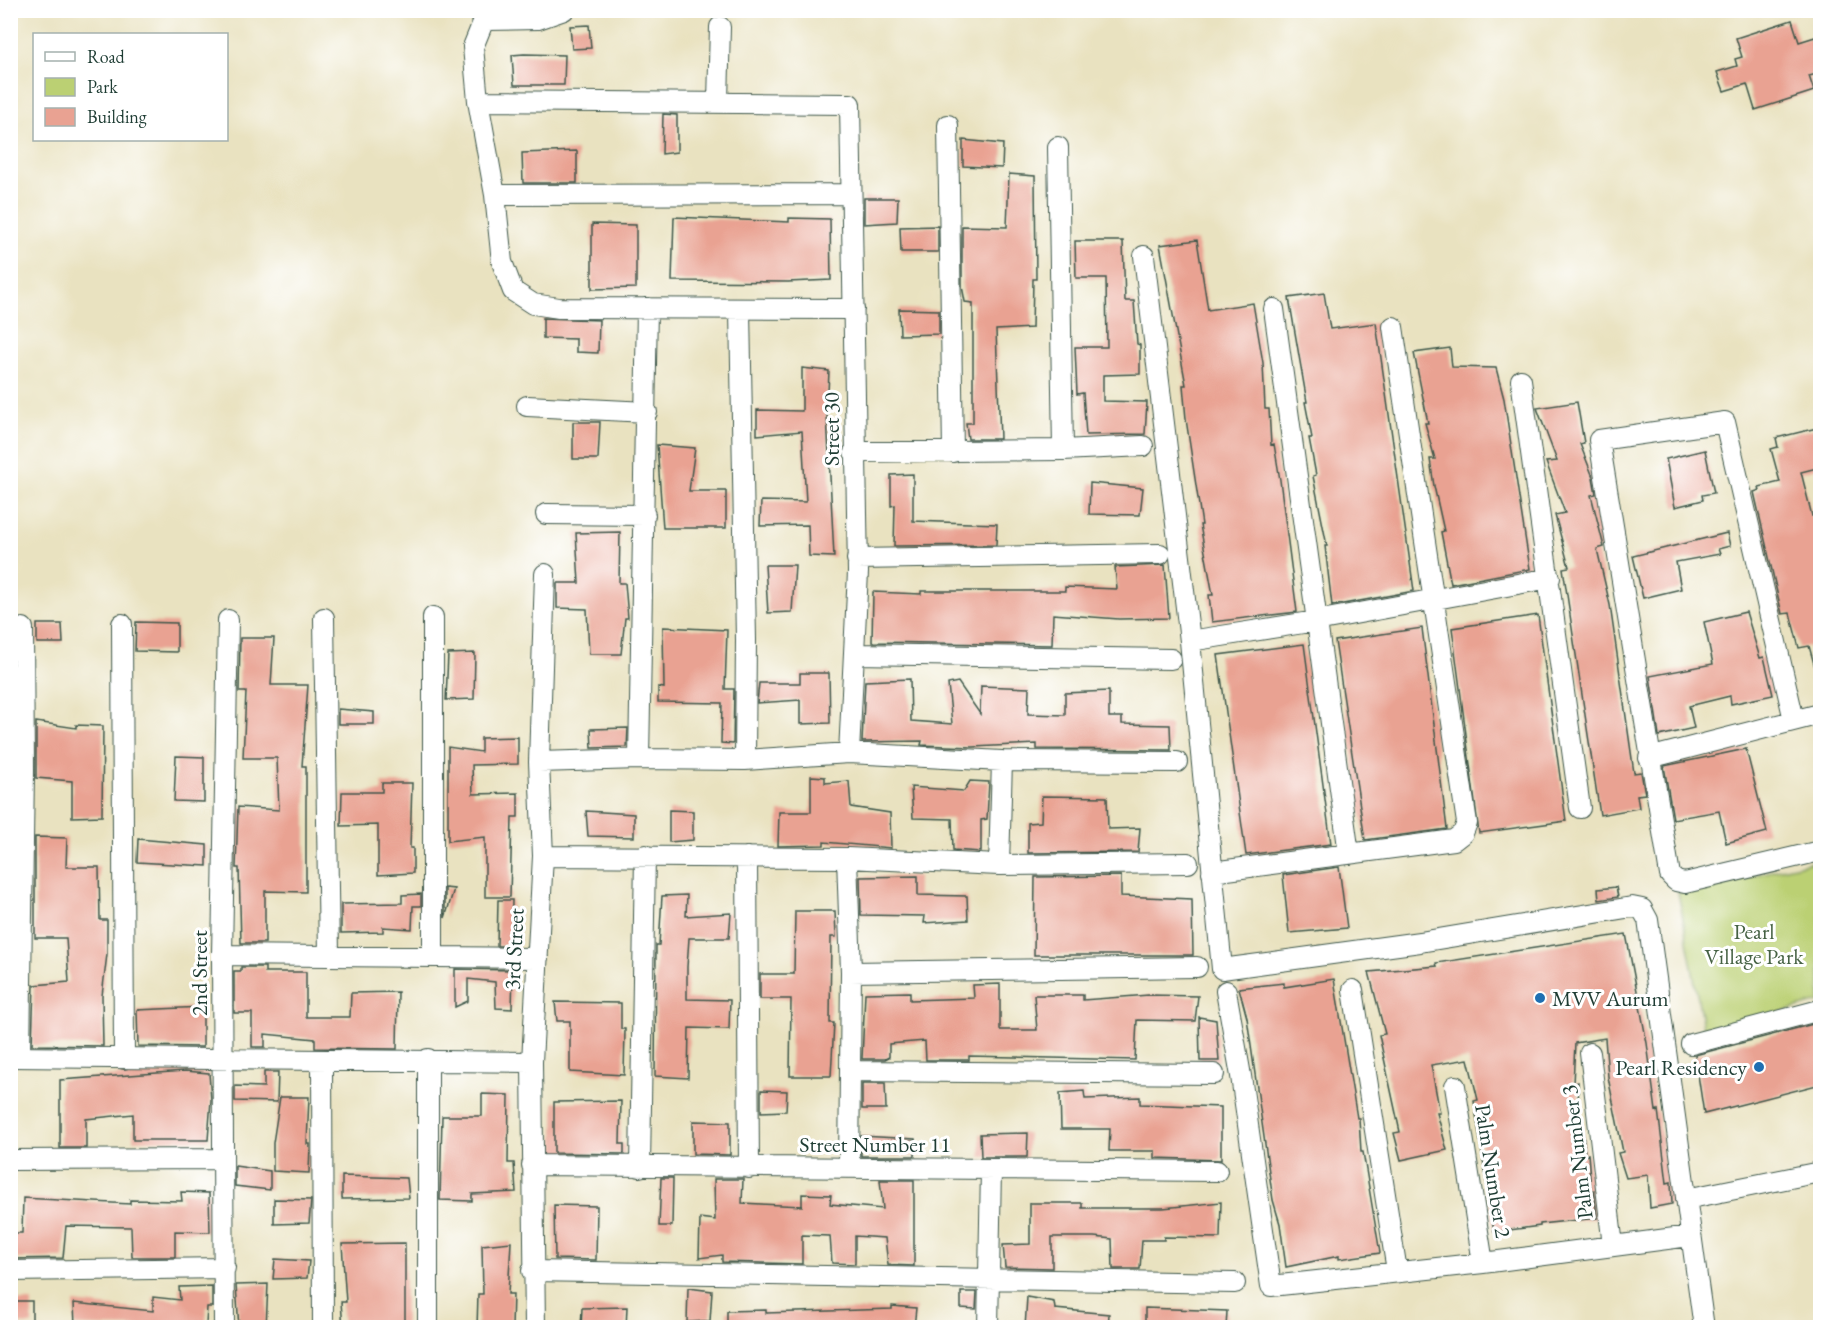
<svg xmlns="http://www.w3.org/2000/svg" width="1831" height="1338" font-family="'EB Garamond',serif">
<rect width="100%" height="100%" fill="#fff"/>
<filter id="ink" filterUnits="userSpaceOnUse"><feTurbulence type="fractalNoise" baseFrequency=".0167" numOctaves="2"/><feDisplacementMap in="SourceGraphic" scale="12" xChannelSelector="R" yChannelSelector="G"/><feConvolveMatrix kernelMatrix="1 2 1 2 8 2 1 2 1" color-interpolation-filters="sRGB"/></filter>
<filter id="wash" filterUnits="userSpaceOnUse"><feTurbulence type="fractalNoise" baseFrequency=".008" numOctaves="4" result="noise"/><feDisplacementMap in="SourceGraphic" scale="24" xChannelSelector="R" yChannelSelector="G"/><feGaussianBlur stdDeviation="1.35" result="paint"/><feColorMatrix in="noise" values="0 0 0 0 0 0 0 0 0 0 0 0 0 0 0 0 0 1.4 0 .05"/><feComposite in="paint" operator="in"/></filter>
<g filter="url(#wash)">
<rect width="100%" height="100%" fill="#e9e2c0"/>
<path fill="#bbd073" stroke="#6d8654" stroke-width="1.5" d="M1817,861L1820,876V1002L1704,1032L1678,892Z"/>
<g id="blocks">
<path fill="#e9a292" d="M1792,20L1799,42L1815,37L1816,40L1821,39V73L1809,76L1814,91L1755,110L1747,84L1724,91L1717,72L1737,66L1735,59L1742,57L1736,38Z
M589,25L591,48L572,49L570,26Z
M524,54L565,55L564,85H514L512,55Z
M663,114L677,115V152L662,154Z
M963,140L1003,144L1002,168L963,166Z
M577,151V183H523L522,153Z
M1009,174L1035,176L1036,279H1033L1032,328L996,330L1000,439H968L966,423H973V303L965,302L962,286V226L1007,227Z
M864,198H898L897,222L864,224Z
M674,217L789,222V218L830,219L831,280L788,282L672,281Z
M592,224L636,225V288L592,289Z
M938,226V252H901L900,227Z
M1197,240L1208,310L1253,303L1263,363L1265,409H1269L1271,445L1274,444L1280,480L1297,612L1212,622L1209,595H1213L1200,525H1202L1186,419L1183,385H1186L1160,245Z
M1075,241H1123L1125,301H1134L1137,344L1140,345V374L1103,375V401L1147,402L1145,434L1086,435L1083,393L1077,394L1075,347H1107L1106,278H1076Z
M1324,293L1330,329L1376,323L1414,591L1332,606L1325,546H1327L1313,476L1316,475L1309,438H1312L1305,402H1307L1289,298Z
M899,309L939,310V334L900,335Z
M543,318L599,320L598,353L576,352V339L543,338Z
M1450,348L1452,367L1496,368L1504,399L1530,569L1451,584L1441,532L1444,531L1434,486L1430,459H1435L1425,423H1428L1414,353Z
M802,368L829,371L827,415L834,557L809,556L808,525L760,526L761,501L806,502L802,431L757,435V410L802,411Z
M1577,402L1584,443L1580,444L1593,477L1596,494L1591,495L1604,547L1597,549L1610,605L1634,773L1641,772L1645,794L1637,795L1639,808L1600,815L1563,568L1569,567L1555,515L1565,513L1546,462L1557,461L1537,408Z
M573,422H600L598,459H573Z
M1821,427V467L1801,472L1812,516L1821,514V670L1816,671L1809,646L1799,648L1790,613L1782,614L1754,492L1760,490L1759,487L1780,482L1771,449L1778,447L1776,438Z
M657,445L695,448L689,491H726V528H663Z
M1705,450L1714,493L1702,495L1703,500L1675,507L1666,459Z
M913,474V521L997,524L996,545L894,546L895,505L891,506V475Z
M1090,483L1143,488L1140,515L1089,514Z
M620,532L619,583H625L628,618H625L621,654H589L587,609L557,608V583H579L576,533Z
M1727,533L1730,546L1718,549L1720,554L1676,562L1681,589L1643,598L1633,556Z
M765,565H795L792,612L768,613Z
M1165,565L1169,618L1119,619L1053,614L1052,645L872,642L873,592L921,594V591H1065V587L1117,589L1115,567Z
M1746,612L1760,658L1764,657L1773,695L1731,704L1730,696L1689,706L1694,728L1659,736L1650,676L1713,664L1704,622Z
M1538,615L1566,821L1479,833L1452,628Z
M136,622L177,623V652L135,651Z
M37,624H62L63,643H37Z
M663,627L727,630L725,689H734L733,744L721,743L722,703L658,702V687L664,688Z
M1422,628L1447,829L1365,840L1335,641Z
M240,638H274L271,685H308L302,766H306V892L265,891V943H241L239,868H236L238,807L279,810L277,758H243L246,692H239Z
M1304,644L1331,844L1246,855L1218,655Z
M475,653L474,699L446,700L448,654Z
M800,673H829L830,723L800,724V700L757,703L759,683H800Z
M910,679L911,721L952,724L948,684L958,682L980,714L981,686L1029,688L1028,714L1065,715V693L1109,691V717H1122V724L1170,725L1171,750L1037,749V744L973,747L921,745L922,741L862,742L865,681Z
M338,709L374,712V724H338Z
M36,722L76,728V725L103,726L102,816L72,817V781L36,778Z
M628,728L627,747L592,748L591,729Z
M518,737V764L472,765L473,794L518,793V817H512L510,897H485V837L448,841V747L481,752V738Z
M1746,749L1767,832L1726,843L1719,811L1673,819L1664,766Z
M176,756L204,757V802L174,801Z
M811,776L825,777V783L849,781L851,807L890,813L891,848L824,842V845L778,846L779,812H811Z
M970,781L989,782L987,819L981,820V852L953,850L952,819L913,818L911,787L964,791Z
M382,783H412L410,848H413V873L378,875V825L341,826L342,792H382Z
M1042,796L1107,797L1108,829L1140,828L1138,852L1028,853V823L1041,822Z
M669,810L693,811V840L669,842Z
M586,811L634,814V837L588,836Z
M35,837L67,838L66,867H99L100,920H107V954L102,996L103,1046L32,1045L34,985L69,982L66,938H35Z
M138,839L207,845V866L137,862Z
M1339,867L1347,928L1289,933L1283,875Z
M918,876V895L967,896L968,920L924,923L925,916L861,915L860,877Z
M1121,876V896L1192,899L1193,955H1034L1035,877Z
M1616,887L1618,897L1599,900L1598,889Z
M445,888L454,889L445,918Z
M421,894V906H413L412,929L383,927V932L341,933V904L402,903V895Z
M687,895L686,916L731,913L729,938H689L687,967V999L730,1000L729,1029L689,1028L688,1078L655,1076L656,945H659L662,896Z
M498,900H512L511,946H497Z
M795,911H835L836,937H831L830,1023H834L831,1076H790L791,999H760V974H794Z
M1626,934L1647,1043L1656,1111L1658,1110L1667,1183L1671,1182L1672,1204L1650,1208L1648,1175L1626,1178L1618,1153L1623,1152L1608,1077L1605,1038L1575,1043L1573,1084L1578,1082L1579,1118H1582L1585,1155L1588,1154L1591,1190H1594L1597,1218L1540,1224V1226L1494,1232L1474,1101L1478,1100L1468,1059L1431,1065L1440,1113H1437L1447,1150L1401,1160L1394,1133L1400,1132L1379,1035L1385,1034L1369,972L1437,966L1436,963Z
M241,967H265V972H306V1017H350L351,993L398,992L397,1049L315,1048V1039L265,1034V1047H252V1013H234V971H241Z
M455,969L513,970L512,1009L496,1008L495,982L468,979V1001L455,1007Z
M1334,979L1357,1118H1359L1361,1152H1363L1380,1253L1339,1259V1256L1286,1267L1280,1224L1273,1200L1247,1018L1239,988L1284,983V987Z
M1000,984V1030H1037L1034,995H1083V1000L1149,995L1198,996L1195,1021L1137,1020L1135,1060L969,1056V1060H926L925,1041L889,1044V1057L885,1059H862L865,993L910,992V1000L974,998L973,985Z
M555,1002L621,1003V1029H625L624,1075L570,1072V1021H557Z
M203,1007V1047L138,1046L137,1010Z
M1199,1017L1216,1020L1219,1061H1200Z
M1821,1022V1084L1704,1114L1695,1055Z
M185,1071L209,1073L211,1100L208,1140H133V1114L86,1119V1148H60V1080Z
M264,1072H278L277,1102L235,1101V1086L264,1087Z
M862,1083H885L886,1109H862Z
M761,1090L787,1091L786,1111L761,1112Z
M1084,1091L1085,1099L1140,1097V1104L1221,1107V1160L1155,1158V1151H1109L1110,1129H1061L1060,1093Z
M482,1094L509,1095L508,1163H514L516,1192L472,1194V1201L440,1200L442,1116H482Z
M280,1097H309L307,1144H310L309,1173L273,1171V1143Z
M621,1101L620,1144H624V1154L554,1153V1102Z
M693,1121L730,1122V1155L693,1154Z
M1028,1133L1027,1157H981L980,1134Z
M861,1136L915,1139V1156H861Z
M235,1166L270,1171V1190L235,1186Z
M342,1176L407,1178L409,1198L342,1199Z
M661,1178H673L672,1226H659Z
M714,1179H743L742,1203L802,1206V1194L831,1195L830,1204L883,1209L880,1180H914V1266L888,1265L885,1238L855,1236V1264L832,1263L830,1236L802,1235V1264L722,1262V1255L699,1258L700,1218L715,1220Z
M181,1192L209,1193L210,1232L175,1231V1257H132L131,1227L66,1226L63,1258L10,1259V1233H22L23,1198L130,1204V1200L182,1201Z
M274,1199L311,1200L309,1223L274,1224Z
M1221,1202L1220,1238L1164,1237V1240H1142L1140,1269H1113L1112,1239L1094,1237H1052V1268L1005,1267L1003,1245L1030,1244V1203H1082V1208H1163Z
M554,1205L597,1206L596,1260L555,1259Z
M511,1242L508,1294H513L512,1328H477L478,1294H483L482,1245Z
M405,1243V1328H343L341,1302H346L342,1244Z
M275,1259L309,1261L307,1278L273,1279Z
M268,1284L266,1328H239L236,1285Z
M212,1286V1307H207L206,1325L178,1324V1328L75,1326L74,1303L153,1311V1297L180,1300L179,1287Z
M688,1288L712,1291L710,1321L687,1322Z
M961,1292H977L976,1309L961,1308Z
M1027,1297L1054,1302L1055,1309L1109,1314L1108,1328H1025Z
M10,1301H32V1325L10,1324Z
M892,1306L916,1308L914,1328H727V1311L766,1310V1313L892,1309Z
M627,1307L626,1328H581L582,1308Z
M1145,1308L1227,1311L1226,1328H1145Z"/>
</g>
</g>
<g filter="url(#ink)">
<use href="#blocks" fill-opacity="0" stroke="#3d5649" stroke-width="1.5"/>
<g fill="none" stroke-linecap="round" stroke-linejoin="round">
<g stroke="#3d5649" stroke-width="22">
<path id="minor" d="M488,10L473,47L478,101L495,195L502,262L513,291L533,304L559,308L854,309
M486,20L538,19L564,10
M478,101L850,104L858,572L849,753
M718,101L720,27
M948,125L953,452
M1058,147L1063,450
M495,195L851,194
M1144,256L1190,641L1222,969L1420,942L1632,907L1642,909L1648,920L1704,1328
M647,308L639,759L745,760L849,753L1002,761L999,865
M1274,309L1349,854
M740,310L746,640L745,760
M1521,380L1580,808
M527,406L647,412
M854,452L1063,450L1143,446
M546,514L645,515
M857,559L1160,554
M433,617V957
M324,618L329,956
M122,624L124,1059
M1190,641L1316,621L1550,578
M856,654L1171,659
M1794,720L1725,422L1599,440L1670,875L1676,881L1685,883L1820,851
M1649,758L1820,714
M1002,761L1177,762
M539,762L639,759
M543,856L847,858L999,865L1188,863
M747,857L749,1168
M847,858L851,972L849,1168
M1212,872L1454,840L1463,833L1467,823L1393,327
M222,955L538,958
M851,972L1197,967
M1353,990L1397,1271
M1226,991L1241,1076L1271,1286L1483,1263L1690,1236
M1691,1044L1820,1010
M1590,1053L1613,1246
M10,1057L532,1062
M20,1057L24,770L23,628
M322,1060L323,1328
M852,1071L1214,1074
M1455,1086L1483,1263
M10,1160L223,1159
M532,1165L1217,1171
M640,1167L645,855
M1686,1199L1820,1172
M10,1271L225,1268
M532,1271L1235,1283
M224,1328L222,955L228,620
M428,1328V1059
M535,1328L532,1062L543,856L539,762L545,574
M988,1328L991,1169"/>
</g>
<use href="#minor" stroke="#fff" stroke-width="20"/>
</g>
</g>
<g fill="#1f6fb2" stroke="#fff" stroke-width="2">
<circle cx="1540" cy="998" r="6"/>
<circle cx="1759" cy="1067" r="6"/>
</g>
<g text-anchor="middle" dominant-baseline="central" stroke-width="6" stroke-linejoin="round" paint-order="stroke">
<g font-size="22" fill="#1f3d34" stroke="#fff">
<text transform="translate(831 429) rotate(-90)">Street 30</text>
<text transform="translate(514 949) rotate(-87)">3rd Street</text>
<text transform="translate(199 973) rotate(-90)">2nd Street</text>
<text x="875" y="1144">Street Number 11</text>
<text transform="translate(1577 1152) rotate(-97)">Palm Number 3</text>
<text transform="translate(1493 1171) rotate(81)">Palm Number 2</text>
</g>
<g font-size="22" fill="#466244" stroke="#fff">
<text x="1754" y="931">Pearl<tspan x="1754" dy="25">Village Park</tspan></text>
</g>
<g font-size="22" fill="#1f3d34" stroke="#fff" text-anchor="start">
<text x="1552" y="998">MVV Aurum</text>
<text x="1747" y="1067" text-anchor="end">Pearl Residency</text>
</g>
</g>
<rect width="1831" height="1338" fill="none" stroke="#fff" stroke-width="36"/>
<rect x="33" y="33" width="195" height="108" fill="#ffffff" stroke="#a5b1ae" stroke-width="1.5"/>
<rect x="45" y="52" width="30" height="9" fill="#ffffff" stroke="#a5b1ae" stroke-width="1.5"/>
<text x="87" y="63" font-size="18" fill="#1f3d34">Road</text>
<rect x="45" y="78" width="30" height="18" fill="#bbd073" stroke="#a5b1ae" stroke-width="1.5"/>
<text x="87" y="93" font-size="18" fill="#1f3d34">Park</text>
<rect x="45" y="108" width="30" height="18" fill="#e9a292" stroke="#a5b1ae" stroke-width="1.5"/>
<text x="87" y="123" font-size="18" fill="#1f3d34">Building</text>
</svg>
